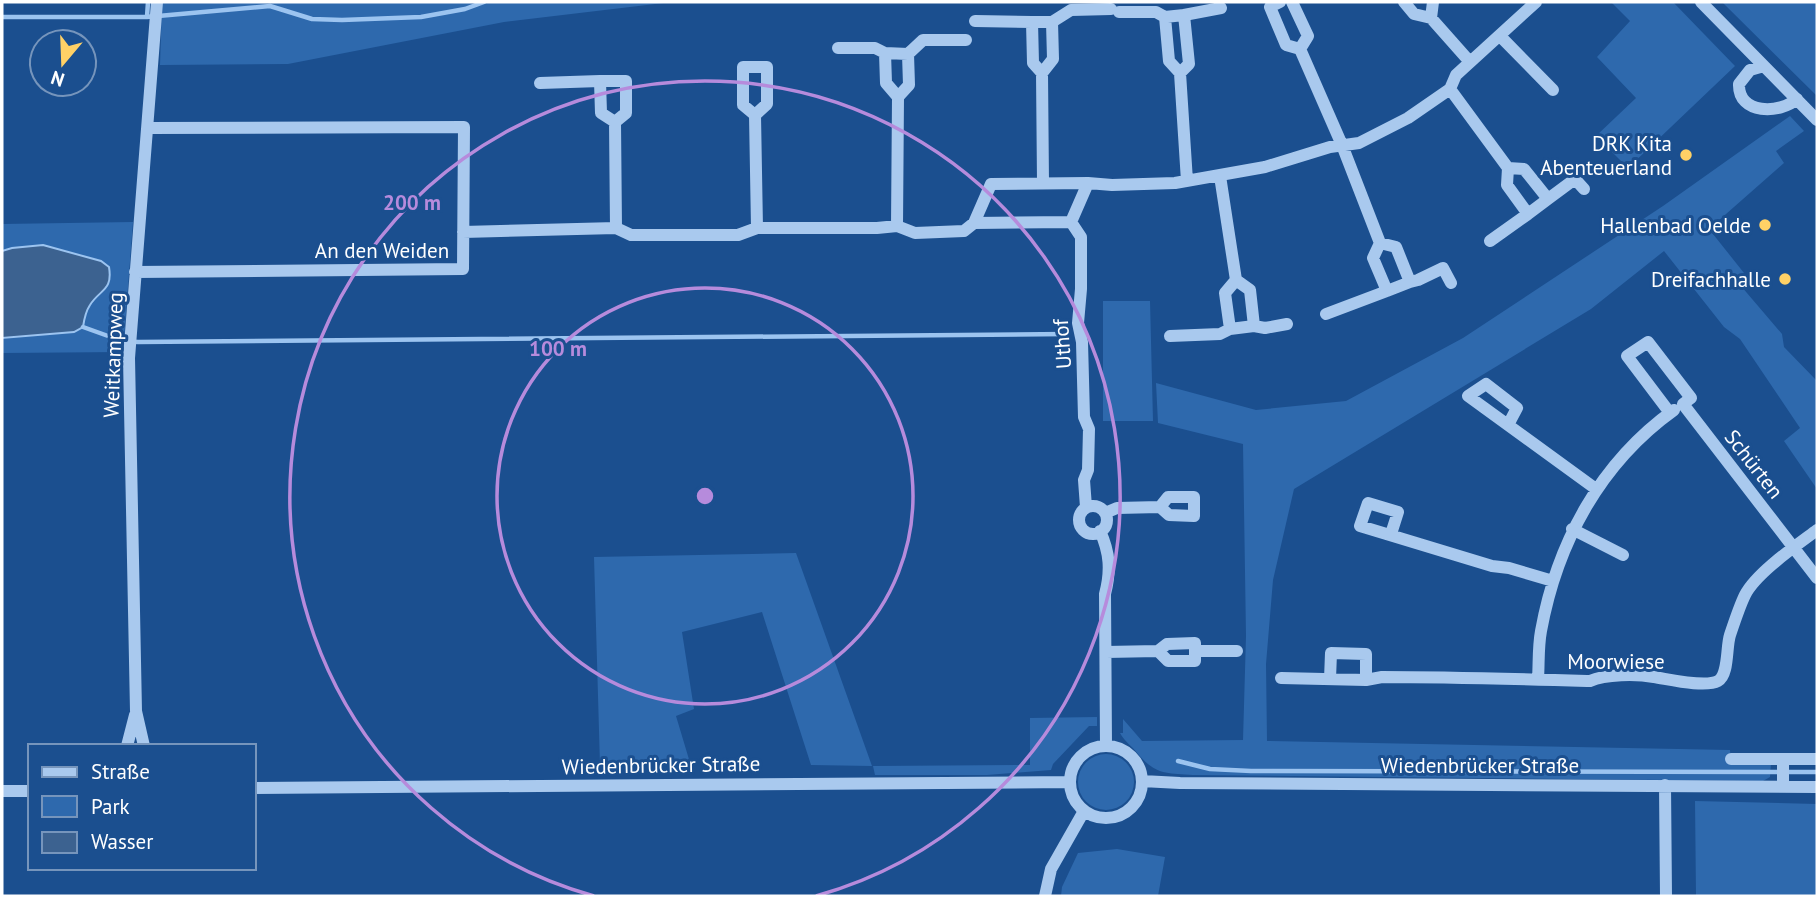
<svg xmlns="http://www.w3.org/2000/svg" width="1819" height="898" font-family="'PT Sans',sans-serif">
<rect width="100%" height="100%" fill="#1b4f8f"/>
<path fill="#2e69ad" d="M174,2H672L504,22L288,64L160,65L162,3Z
M1611,2H1673L1735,66L1628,168L1596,136L1636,98L1597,57L1630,21Z
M1722,2H1817V96Z
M1790,116L1804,131L1776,151L1784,163L1709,229L1744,273L1741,286L1782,334L1784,347L1817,381V489L1784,441L1800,428L1740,339L1724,327L1664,251L1591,309L1294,489L1273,580L1266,664L1267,741L1730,750L1731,762L1771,763L1770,777L1763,781L1193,775C1166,773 1156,775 1138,754C1132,746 1125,742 1120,733H1123V719L1142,741L1243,740L1246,636L1243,444L1158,423L1156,383L1256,410L1346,401L1463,338L1663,206Z
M133,222L123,352L2,353V224Z
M1103,301H1150L1153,421H1103Z
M796,553L872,766L811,765L762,612L682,632L694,709L676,716L691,766L600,765L594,557Z
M1097,717V726H1089L1053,764L1051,770L987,775H875L873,766L1030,765V718Z
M1078 782a28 28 0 1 1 56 0a28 28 0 1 1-56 0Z
M1695,801L1817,804V896H1696Z
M1117,849L1165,857L1158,896H1061L1062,887L1078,853Z"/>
<path fill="#3c6290" stroke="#9cc4f0" stroke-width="2" d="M43,245L101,261L109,267C113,291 100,289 90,305C86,311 84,320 83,327L74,332L2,338V251L12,248Z"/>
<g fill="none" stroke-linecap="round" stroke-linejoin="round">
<path stroke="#9cc4f0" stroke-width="4.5" d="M2,17H147L270,6L312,19L342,20L421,17L465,9L484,2
M147,17L148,2
M83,327L122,341L138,342L1068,334
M1178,761L1210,769L1251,771L1817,772"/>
<path stroke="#a9c9ee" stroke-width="12" d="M1280,2L1270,7L1286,45L1300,49L1342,145L1380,243L1373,258L1387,291L1410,282L1396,247L1380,243
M1292,2L1308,36L1300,49
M1404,2L1414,14L1431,18L1470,62
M1701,2L1817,120
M1119,12H1156L1165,17
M1184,15L1221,8
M1431,18L1433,2
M975,21L1032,22
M1052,22L1071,10L1111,9
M1500,36L1553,90
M838,48H875L885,53
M908,54L923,40H966
M1764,66L1750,70L1739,84C1738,115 1780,114 1797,99
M1042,73L1053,59L1052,22H1032L1033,63L1042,73L1043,183
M1180,73L1189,64L1184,15L1165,17L1169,61L1180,73L1187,181
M540,83L600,81
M1450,89L1508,168L1507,185L1528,214L1548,199L1524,169L1508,168
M755,115L767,104V67H743V105L755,115L757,228
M615,122L626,113V81H600L601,113L615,122L616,228
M1220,176L1236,280L1225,293L1230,329L1254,326L1250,290L1236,280
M1548,199L1575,179L1584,189
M974,223L991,184L1088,183L1112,185L1175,183L1265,167L1330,147L1359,143L1408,118L1450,89L1456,75L1536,2
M897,226L898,97L909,85L908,54L885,53L886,83L898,97
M463,232L616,228L631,235H738L757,228H877L897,226L915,233L964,231L974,223L1071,222
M1490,241L1528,214
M135,272L463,269L464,127L147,128
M1410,282L1418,280L1443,268L1451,283
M1326,314L1387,291
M1254,326L1265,328L1287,324
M1170,336L1220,334L1230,329
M1670,413L1627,356L1648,342L1691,398L1683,404L1817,578
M1508,425L1517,408L1486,384L1468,396L1596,489
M1079 520a14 14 0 1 1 28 0a14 14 0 1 1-28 0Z
M1086,507L1084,480L1088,470L1089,429L1084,417L1082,342L1078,323L1081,289V237L1071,222L1088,183
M1105,513L1117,508L1160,507L1169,515L1194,516V497H1168L1160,507
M1572,529L1623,555
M1100,531C1110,553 1111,571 1105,594L1106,746
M1391,534L1398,512L1368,503L1360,526L1492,566L1509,568L1553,581
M1158,651L1167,644L1195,643V651
M1106,652L1158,651L1168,661H1195V651H1237
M1281,678L1366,680L1382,677C1451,677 1520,679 1590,681C1605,674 1637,674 1654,677C1668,679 1705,688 1718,681C1729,675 1726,647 1730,635C1733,626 1741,603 1745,595C1756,573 1797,545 1817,530
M1330,679L1331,653L1366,654V680
M1538,679C1539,664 1538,647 1541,631C1557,543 1600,463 1674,410
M127,746L135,715
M144,746L136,711L129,358L157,2
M1070 782a36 36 0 1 1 72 0a36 36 0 1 1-72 0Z
M1731,759H1817
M1142,781L1180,783L1817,787
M1665,785L1666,896
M1783,786V759
M254,788L1070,782
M2,791H30
M1045,896L1051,869L1084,811"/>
</g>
<g fill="none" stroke="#b68bdc" stroke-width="3.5">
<circle cx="705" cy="496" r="208"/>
<path d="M594 896A415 415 0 1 1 816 896"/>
</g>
<g fill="#ffd166" stroke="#1b4f8f" stroke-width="2.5">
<circle cx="1686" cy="155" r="7"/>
<circle cx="1765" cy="225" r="7"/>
<circle cx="1785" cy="279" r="7"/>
</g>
<g text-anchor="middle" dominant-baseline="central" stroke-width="6" stroke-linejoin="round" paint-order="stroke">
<g font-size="21" fill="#fff" stroke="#1b4f8f" text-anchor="end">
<text x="1672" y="143">DRK Kita<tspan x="1672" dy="24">Abenteuerland</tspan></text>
<text x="1751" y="225">Hallenbad Oelde</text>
<text x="1771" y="279">Dreifachhalle</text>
</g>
<g font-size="21" fill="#fff" stroke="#1b4f8f">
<text x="382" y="250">An den Weiden</text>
<text transform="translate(1062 344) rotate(-94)">Uthof</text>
<text transform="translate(113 355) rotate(-88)">Weitkampweg</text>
<text transform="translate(1754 464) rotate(52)">Schürten</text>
<text x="1616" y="661">Moorwiese</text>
<text transform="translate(661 765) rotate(-1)">Wiedenbrücker Straße</text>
<text x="1480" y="765">Wiedenbrücker Straße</text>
</g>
</g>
<circle cx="705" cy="496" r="10" fill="#b68bdc" stroke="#1b4f8f" stroke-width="3.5"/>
<g font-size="21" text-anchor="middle" font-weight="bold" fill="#b68bdc" stroke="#1b4f8f" stroke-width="6" stroke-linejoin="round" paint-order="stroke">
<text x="412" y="210">200 m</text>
<text x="558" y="356">100 m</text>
</g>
<rect width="1819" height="898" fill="none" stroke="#ffffff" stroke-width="7"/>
<rect x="28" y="744" width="228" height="126" fill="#1b4f8f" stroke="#7695bc" stroke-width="2"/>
<rect x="42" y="767" width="35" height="10" fill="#a9c9ee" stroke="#7695bc" stroke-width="2"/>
<text x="91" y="779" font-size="21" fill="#ffffff">Straße</text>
<rect x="42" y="796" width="35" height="21" fill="#2e69ad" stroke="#7695bc" stroke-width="2"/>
<text x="91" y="814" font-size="21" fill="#ffffff">Park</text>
<rect x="42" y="832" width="35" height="21" fill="#3c6290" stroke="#7695bc" stroke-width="2"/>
<text x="91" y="849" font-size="21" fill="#ffffff">Wasser</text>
<g transform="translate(63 63) rotate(199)"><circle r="33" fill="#1b4f8f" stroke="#7695bc" stroke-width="2"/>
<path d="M0-5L12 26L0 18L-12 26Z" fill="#ffd166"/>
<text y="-10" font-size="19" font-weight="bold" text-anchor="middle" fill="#ffffff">N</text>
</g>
</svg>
